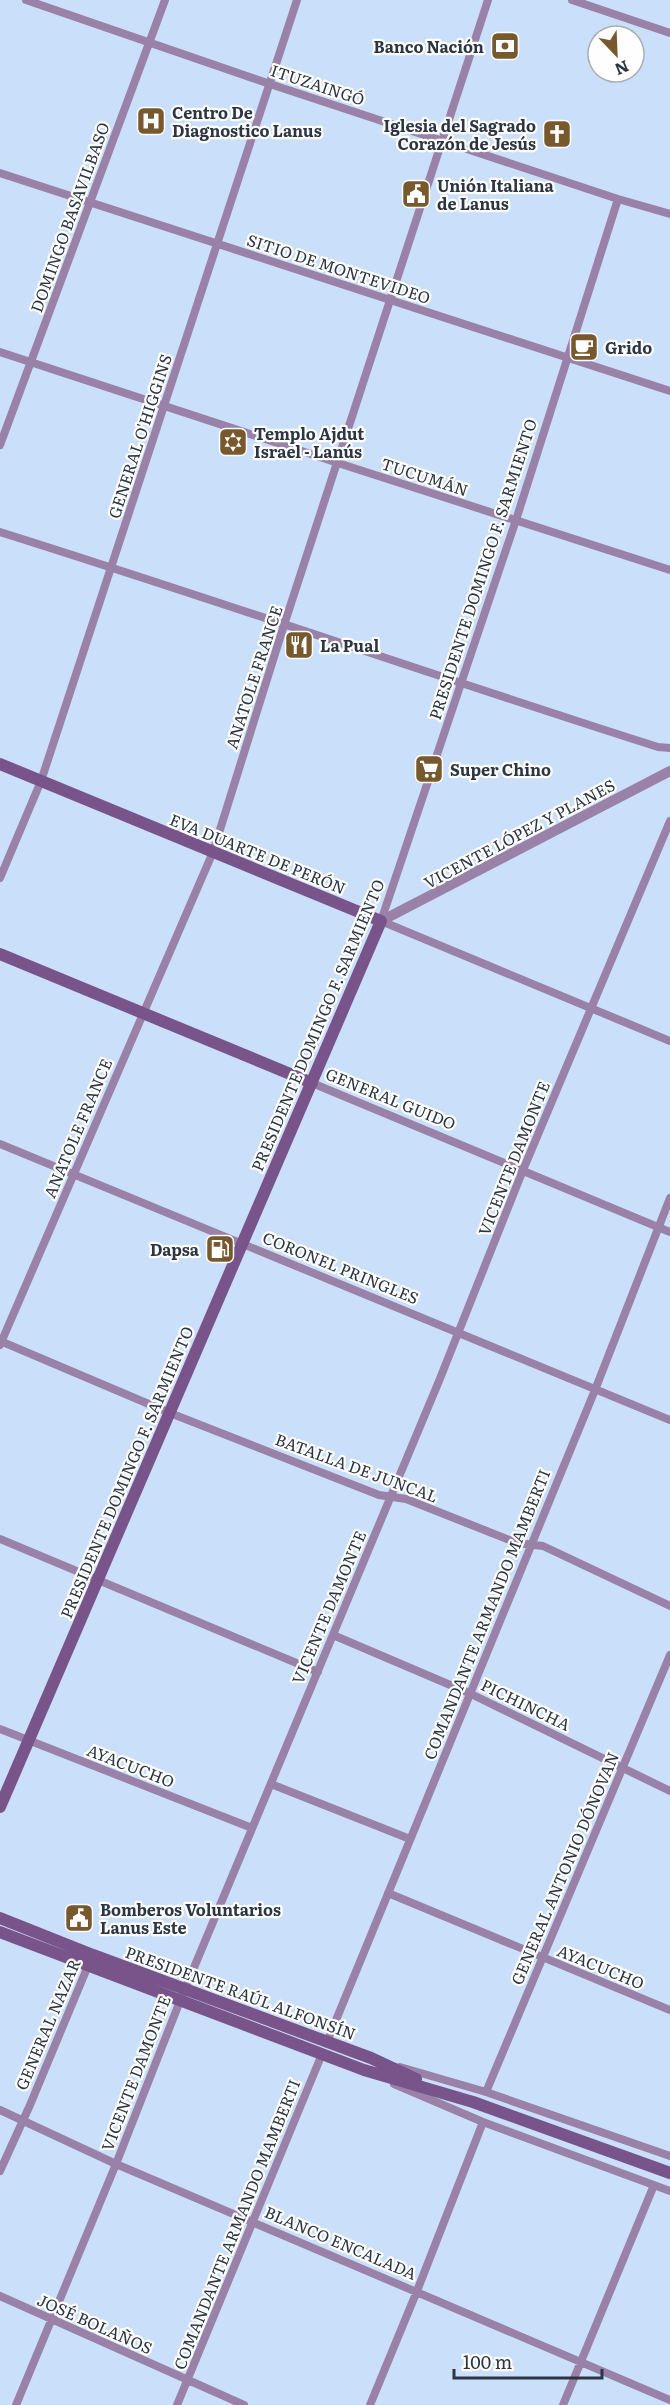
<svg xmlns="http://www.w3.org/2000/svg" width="670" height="2405" font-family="Literata,serif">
<rect width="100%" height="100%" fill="#cadffa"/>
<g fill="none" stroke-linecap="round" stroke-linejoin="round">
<path stroke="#9a81a7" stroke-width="8" d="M26,0L270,84L618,199L670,214
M572,0L670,33
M0,173L670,391
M618,199L516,520L381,921L670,1041
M0,352L338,463L670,570
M0,445L165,0
M0,532C220,601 438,677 658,747L670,748
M0,878L41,781L297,0
M312,1083L670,1232
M0,1144L670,1420
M0,1341L170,1413L379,1495L406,1499L517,1543L543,1546L670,1606
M0,1345L213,852L284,625L488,0
M0,1539L318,1672
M333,1635L469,1693L670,1791
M0,1729L252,1828
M271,1784L410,1839
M388,1893L670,2010
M327,2042L595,1390L670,1198
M400,2067L486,2092L670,2156
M394,2084L483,2122L670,2191
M486,2092L670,1655
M0,2110L116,2164L670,2400
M0,2171L30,2105L90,1961
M0,2296L244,2405
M16,2405L116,2164L180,2001L439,1381L523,1170L670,821
M177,2405L322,2054
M370,2405L417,2291L483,2122
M563,2405L654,2185"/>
<path stroke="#9a81a7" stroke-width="10" d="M381,921L670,771"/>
<path stroke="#79548b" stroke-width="12" d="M0,764L381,921L0,1807
M0,954L312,1083
M0,1918L93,1955L371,2058L416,2079
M0,1932L364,2070L473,2102L670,2173"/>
</g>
<defs>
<g id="bank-square" transform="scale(1.5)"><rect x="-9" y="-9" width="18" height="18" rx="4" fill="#78592e" stroke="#fefefe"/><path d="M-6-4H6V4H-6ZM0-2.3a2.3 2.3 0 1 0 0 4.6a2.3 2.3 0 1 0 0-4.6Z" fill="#fff"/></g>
<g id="hospital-square" transform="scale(1.5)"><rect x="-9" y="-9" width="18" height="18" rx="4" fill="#78592e" stroke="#fefefe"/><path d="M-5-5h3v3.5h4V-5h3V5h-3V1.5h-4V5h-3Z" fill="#fff"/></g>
<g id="church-square" transform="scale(1.5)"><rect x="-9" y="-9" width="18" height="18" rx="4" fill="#78592e" stroke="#fefefe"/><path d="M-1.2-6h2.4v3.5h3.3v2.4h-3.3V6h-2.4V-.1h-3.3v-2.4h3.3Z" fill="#fff"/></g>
<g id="civic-square" transform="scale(1.5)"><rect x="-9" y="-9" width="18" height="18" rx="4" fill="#78592e" stroke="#fefefe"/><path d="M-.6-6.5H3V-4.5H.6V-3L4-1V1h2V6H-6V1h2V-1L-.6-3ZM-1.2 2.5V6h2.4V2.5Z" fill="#fff"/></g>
<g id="cafe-square" transform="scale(1.5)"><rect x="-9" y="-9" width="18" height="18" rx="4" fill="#78592e" stroke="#fefefe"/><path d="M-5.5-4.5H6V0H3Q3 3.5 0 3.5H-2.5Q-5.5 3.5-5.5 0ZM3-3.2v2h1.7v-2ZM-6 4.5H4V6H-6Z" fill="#fff"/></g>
<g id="synagogue-square" transform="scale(1.5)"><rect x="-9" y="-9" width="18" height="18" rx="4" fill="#78592e" stroke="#fefefe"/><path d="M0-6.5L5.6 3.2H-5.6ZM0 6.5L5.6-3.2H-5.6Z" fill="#fff"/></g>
<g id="restaurant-square" transform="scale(1.5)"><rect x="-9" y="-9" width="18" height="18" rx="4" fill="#78592e" stroke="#fefefe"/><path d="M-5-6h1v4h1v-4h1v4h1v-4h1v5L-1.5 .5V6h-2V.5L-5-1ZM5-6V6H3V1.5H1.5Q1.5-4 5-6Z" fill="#fff"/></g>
<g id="supermarket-square" transform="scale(1.5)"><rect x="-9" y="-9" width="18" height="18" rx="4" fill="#78592e" stroke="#fefefe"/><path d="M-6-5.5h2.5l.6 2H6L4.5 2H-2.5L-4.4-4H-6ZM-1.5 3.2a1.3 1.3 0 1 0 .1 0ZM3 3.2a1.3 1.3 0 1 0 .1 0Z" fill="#fff"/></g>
<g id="fuel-square" transform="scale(1.5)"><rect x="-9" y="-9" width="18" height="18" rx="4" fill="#78592e" stroke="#fefefe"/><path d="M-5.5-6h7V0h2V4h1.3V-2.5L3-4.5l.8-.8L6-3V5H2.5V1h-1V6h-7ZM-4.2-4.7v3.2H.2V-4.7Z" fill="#fff"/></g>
</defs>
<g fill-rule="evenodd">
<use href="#bank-square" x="505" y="46"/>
<use href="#hospital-square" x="151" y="121"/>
<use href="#church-square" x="557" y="134"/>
<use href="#civic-square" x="416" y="194"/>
<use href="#cafe-square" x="584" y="347"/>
<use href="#synagogue-square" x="233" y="442"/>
<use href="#restaurant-square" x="299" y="645"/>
<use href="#supermarket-square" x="429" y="769"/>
<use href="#fuel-square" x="220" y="1249"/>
<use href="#civic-square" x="79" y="1918"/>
</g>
<g text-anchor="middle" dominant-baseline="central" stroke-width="4.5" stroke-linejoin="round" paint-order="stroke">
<g font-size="16" font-weight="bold" fill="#2c3643" stroke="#fefefe" text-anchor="start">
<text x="484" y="46" text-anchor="end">Banco Nación</text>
<text x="172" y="112">Centro De<tspan x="172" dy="18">Diagnostico Lanus</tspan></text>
<text x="536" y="125" text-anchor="end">Iglesia del Sagrado<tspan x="536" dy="18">Corazón de Jesús</tspan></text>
<text x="437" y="185">Unión Italiana<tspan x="437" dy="18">de Lanus</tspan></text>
<text x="605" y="347">Grido</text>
<text x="254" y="433">Templo Ajdut<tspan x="254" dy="18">Israel - Lanús</tspan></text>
<text x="320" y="645">La Pual</text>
<text x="450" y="769">Super Chino</text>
<text x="199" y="1249" text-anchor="end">Dapsa</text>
<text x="100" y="1909">Bomberos Voluntarios<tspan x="100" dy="18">Lanus Este</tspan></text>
</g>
<g font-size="16" fill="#2c3643" stroke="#fefefe">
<text transform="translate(318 84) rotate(18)">ITUZAINGÓ</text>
<text transform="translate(69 217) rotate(-70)">DOMINGO BASAVILBASO</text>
<text transform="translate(339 268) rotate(18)">SITIO DE MONTEVIDEO</text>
<text transform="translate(139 436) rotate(-72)">GENERAL O'HIGGINS</text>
<text transform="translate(425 476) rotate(18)">TUCUMÁN</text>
<text transform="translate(482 569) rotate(-72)">PRESIDENTE DOMINGO F. SARMIENTO</text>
<text transform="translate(253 677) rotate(-72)">ANATOLE FRANCE</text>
<text transform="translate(519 833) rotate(-28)">VICENTE LÓPEZ Y PLANES</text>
<text transform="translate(258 853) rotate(22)">EVA DUARTE DE PERÓN</text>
<text transform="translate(317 1025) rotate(-67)">PRESIDENTE DOMINGO F. SARMIENTO</text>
<text transform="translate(391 1098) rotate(22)">GENERAL GUIDO</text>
<text transform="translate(77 1128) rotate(-67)">ANATOLE FRANCE</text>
<text transform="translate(513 1158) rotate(-68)">VICENTE DAMONTE</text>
<text transform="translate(341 1267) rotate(22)">CORONEL PRINGLES</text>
<text transform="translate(357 1467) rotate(20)">BATALLA DE JUNCAL</text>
<text transform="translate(126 1472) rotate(-67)">PRESIDENTE DOMINGO F. SARMIENTO</text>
<text transform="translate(328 1607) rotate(-67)">VICENTE DAMONTE</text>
<text transform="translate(486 1614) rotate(-68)">COMANDANTE ARMANDO MAMBERTI</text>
<text transform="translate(526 1704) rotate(26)">PICHINCHA</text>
<text transform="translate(131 1765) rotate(21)">AYACUCHO</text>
<text transform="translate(564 1868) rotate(-67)">GENERAL ANTONIO DÓNOVAN</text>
<text transform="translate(601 1966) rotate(22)">AYACUCHO</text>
<text transform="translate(241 1992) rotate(20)">PRESIDENTE RAÚL ALFONSÍN</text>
<text transform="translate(47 2024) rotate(-67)">GENERAL NAZAR</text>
<text transform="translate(135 2073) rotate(-69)">VICENTE DAMONTE</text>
<text transform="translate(236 2224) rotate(-68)">COMANDANTE ARMANDO MAMBERTI</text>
<text transform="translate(341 2242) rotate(23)">BLANCO ENCALADA</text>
<text transform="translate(95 2323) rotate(24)">JOSÉ BOLAÑOS</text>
</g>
</g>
<g transform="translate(616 54) rotate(157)"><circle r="28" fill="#fefefe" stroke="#aaaeb3" stroke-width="1.5"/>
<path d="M0-4.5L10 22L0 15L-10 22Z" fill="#78592e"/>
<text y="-9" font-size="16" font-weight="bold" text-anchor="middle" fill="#2c3643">N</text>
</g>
<path d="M454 2369v9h148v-9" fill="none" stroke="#2c3643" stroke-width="3"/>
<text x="463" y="2369" font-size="18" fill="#2c3643" stroke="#fefefe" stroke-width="4.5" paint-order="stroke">100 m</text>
</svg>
